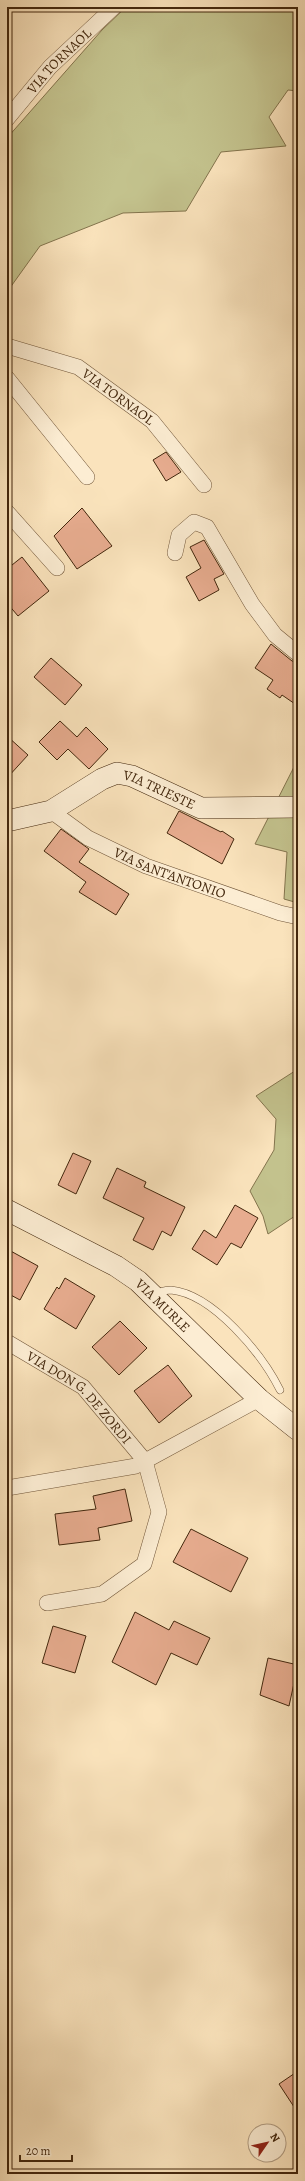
<svg xmlns="http://www.w3.org/2000/svg" width="305" height="2181" font-family="Alegreya,serif">
<rect width="100%" height="100%" fill="#fae3bc"/>
<filter id="stains"><feTurbulence type="fractalNoise" baseFrequency=".005" numOctaves="4"/><feColorMatrix values="0 0 0 0 .2 0 0 0 0 .09 0 0 0 0 .02 0 0 0 .5 -.17"/></filter>
<radialGradient id="worn" r=".72"><stop offset=".6" stop-color="#630" stop-opacity="0"/><stop offset="1" stop-color="#630" stop-opacity=".3"/></radialGradient>
<path fill="#c3c28d" stroke="#83744d" d="M126,7H298V91L288,90L269,117L286,146L221,152L186,211L123,213L40,246L7,292V138L102,30Z
M298,759V903L284,899L287,852L255,844Z
M298,1069V1214L268,1234L263,1216L250,1191L274,1150L276,1119L256,1096Z"/>
<path fill="#e7ac8f" stroke="#43270d" d="M166,452L181,472L166,481L153,460Z
M82,508L112,546L77,569L54,536Z
M204,540L224,574L214,579L219,590L199,601L186,577L201,568L190,547Z
M22,557L49,591L18,616L7,603V569Z
M271,644L292,661L298,663V706L282,695L280,698L267,689L273,680L255,668Z
M51,658L82,685L65,705L34,677Z
M60,721L77,737L86,727L108,749L89,769L68,749L57,760L39,742Z
M7,736L28,755L7,778Z
M179,811L221,832L222,831L234,839L222,864L167,833Z
M61,829L89,849L79,862L129,894L116,915L79,892L86,882L44,851Z
M73,1153L91,1161L76,1194L58,1185Z
M117,1168L146,1182L144,1187L185,1207L171,1236L162,1231L153,1250L133,1240L144,1218L103,1198Z
M235,1205L258,1218L241,1248L231,1243L217,1265L192,1249L204,1230L216,1238Z
M7,1249L38,1266L20,1300L7,1293Z
M65,1278L95,1296L76,1329L44,1309L57,1287L59,1289Z
M120,1321L147,1348L119,1375L92,1347Z
M168,1365L192,1396L159,1423L134,1391Z
M125,1489L132,1521L98,1528L100,1540L59,1545L55,1514L96,1509L93,1496Z
M191,1529L248,1558L231,1592L173,1562Z
M135,1612L169,1630L174,1621L210,1638L197,1665L171,1653L156,1685L112,1662Z
M53,1626L86,1636L75,1673L42,1663Z
M268,1658L298,1665L289,1706L260,1695Z
M298,2071V2113L279,2084Z"/>
<g fill="none" stroke-linecap="round" stroke-linejoin="round">
<g stroke="#715639" stroke-width="8">
<path id="lane" d="M156,1293C160,1292 166,1290 171,1290C213,1294 262,1354 280,1390"/>
</g>
<g stroke="#715639" stroke-width="16">
<g id="street">
<path id="s1" d="M7,119L50,67L114,7"/>
<path id="s2" d="M7,346L78,367L152,421L204,485"/>
<path d="M7,378L87,477"/>
<path d="M7,512L57,568"/>
<path d="M175,553L179,535L194,522L207,527L252,604L275,635L298,654"/>
<path id="s3" d="M51,811L88,838L146,866L280,913L298,917"/>
<path id="s4" d="M7,1342L83,1387L145,1461L159,1512L144,1564L102,1594L47,1603"/>
<path d="M7,1488L136,1466L259,1399"/>
</g>
</g>
<g stroke="#43270d" stroke-width="22">
<g id="secondary">
<path id="s5" d="M7,821L51,811L102,779L117,773L132,776L201,808L298,807"/>
<path id="s6" d="M7,1210L116,1266L138,1281L259,1399L298,1430"/>
</g>
</g>
<use href="#lane" stroke="#fcedd3" stroke-width="7"/>
<use href="#street" stroke="#fcedd3" stroke-width="15"/>
<use href="#secondary" stroke="#fcedd3" stroke-width="21"/>
</g>
<g text-anchor="middle" dominant-baseline="central" stroke-width="3" stroke-linejoin="round" paint-order="stroke">
<g font-size="14" fill="#43270d" stroke="#fcedd3">
<text stroke="none"><textPath href="#s1" startOffset="78">VIA TORNAOL</textPath></text>
<text stroke="none"><textPath href="#s2" startOffset="124">VIA TORNAOL</textPath></text>
<text stroke="none"><textPath href="#s5" startOffset="167">VIA TRIESTE</textPath></text>
<text stroke="none"><textPath href="#s3" startOffset="135">VIA SANT'ANTONIO</textPath></text>
<text stroke="none"><textPath href="#s6" startOffset="184">VIA MURLE</textPath></text>
<text stroke="none"><textPath href="#s4" startOffset="92">VIA DON G. DE ZORDI</textPath></text>
</g>
</g>
<rect width="305" height="2181" fill="none" stroke="#fae3bc" stroke-width="24"/>
<rect x="8" y="8" width="289" height="2165" fill="none" stroke="#43270d" stroke-width="2"/>
<rect x="12" y="12" width="281" height="2157" fill="none" stroke="#43270d"/>
<g transform="translate(267 2143) rotate(56)"><circle r="19" fill="#fcedd3" stroke="#b29e84"/>
<path d="M0-3L7 15L0 10L-7 15Z" fill="#8f2418"/>
<text y="-6" font-size="11" font-weight="bold" text-anchor="middle" fill="#43270d">N</text>
</g>
<path d="M20 2155v6h52v-6" fill="none" stroke="#43270d" stroke-width="2"/>
<text x="26" y="2155" font-size="12" fill="#43270d" stroke="#fcedd3" stroke-width="3" paint-order="stroke">20 m</text>
<rect width="100%" height="100%" filter="url(#stains)"/>
<rect width="100%" height="100%" fill="url(#worn)"/>
</svg>
